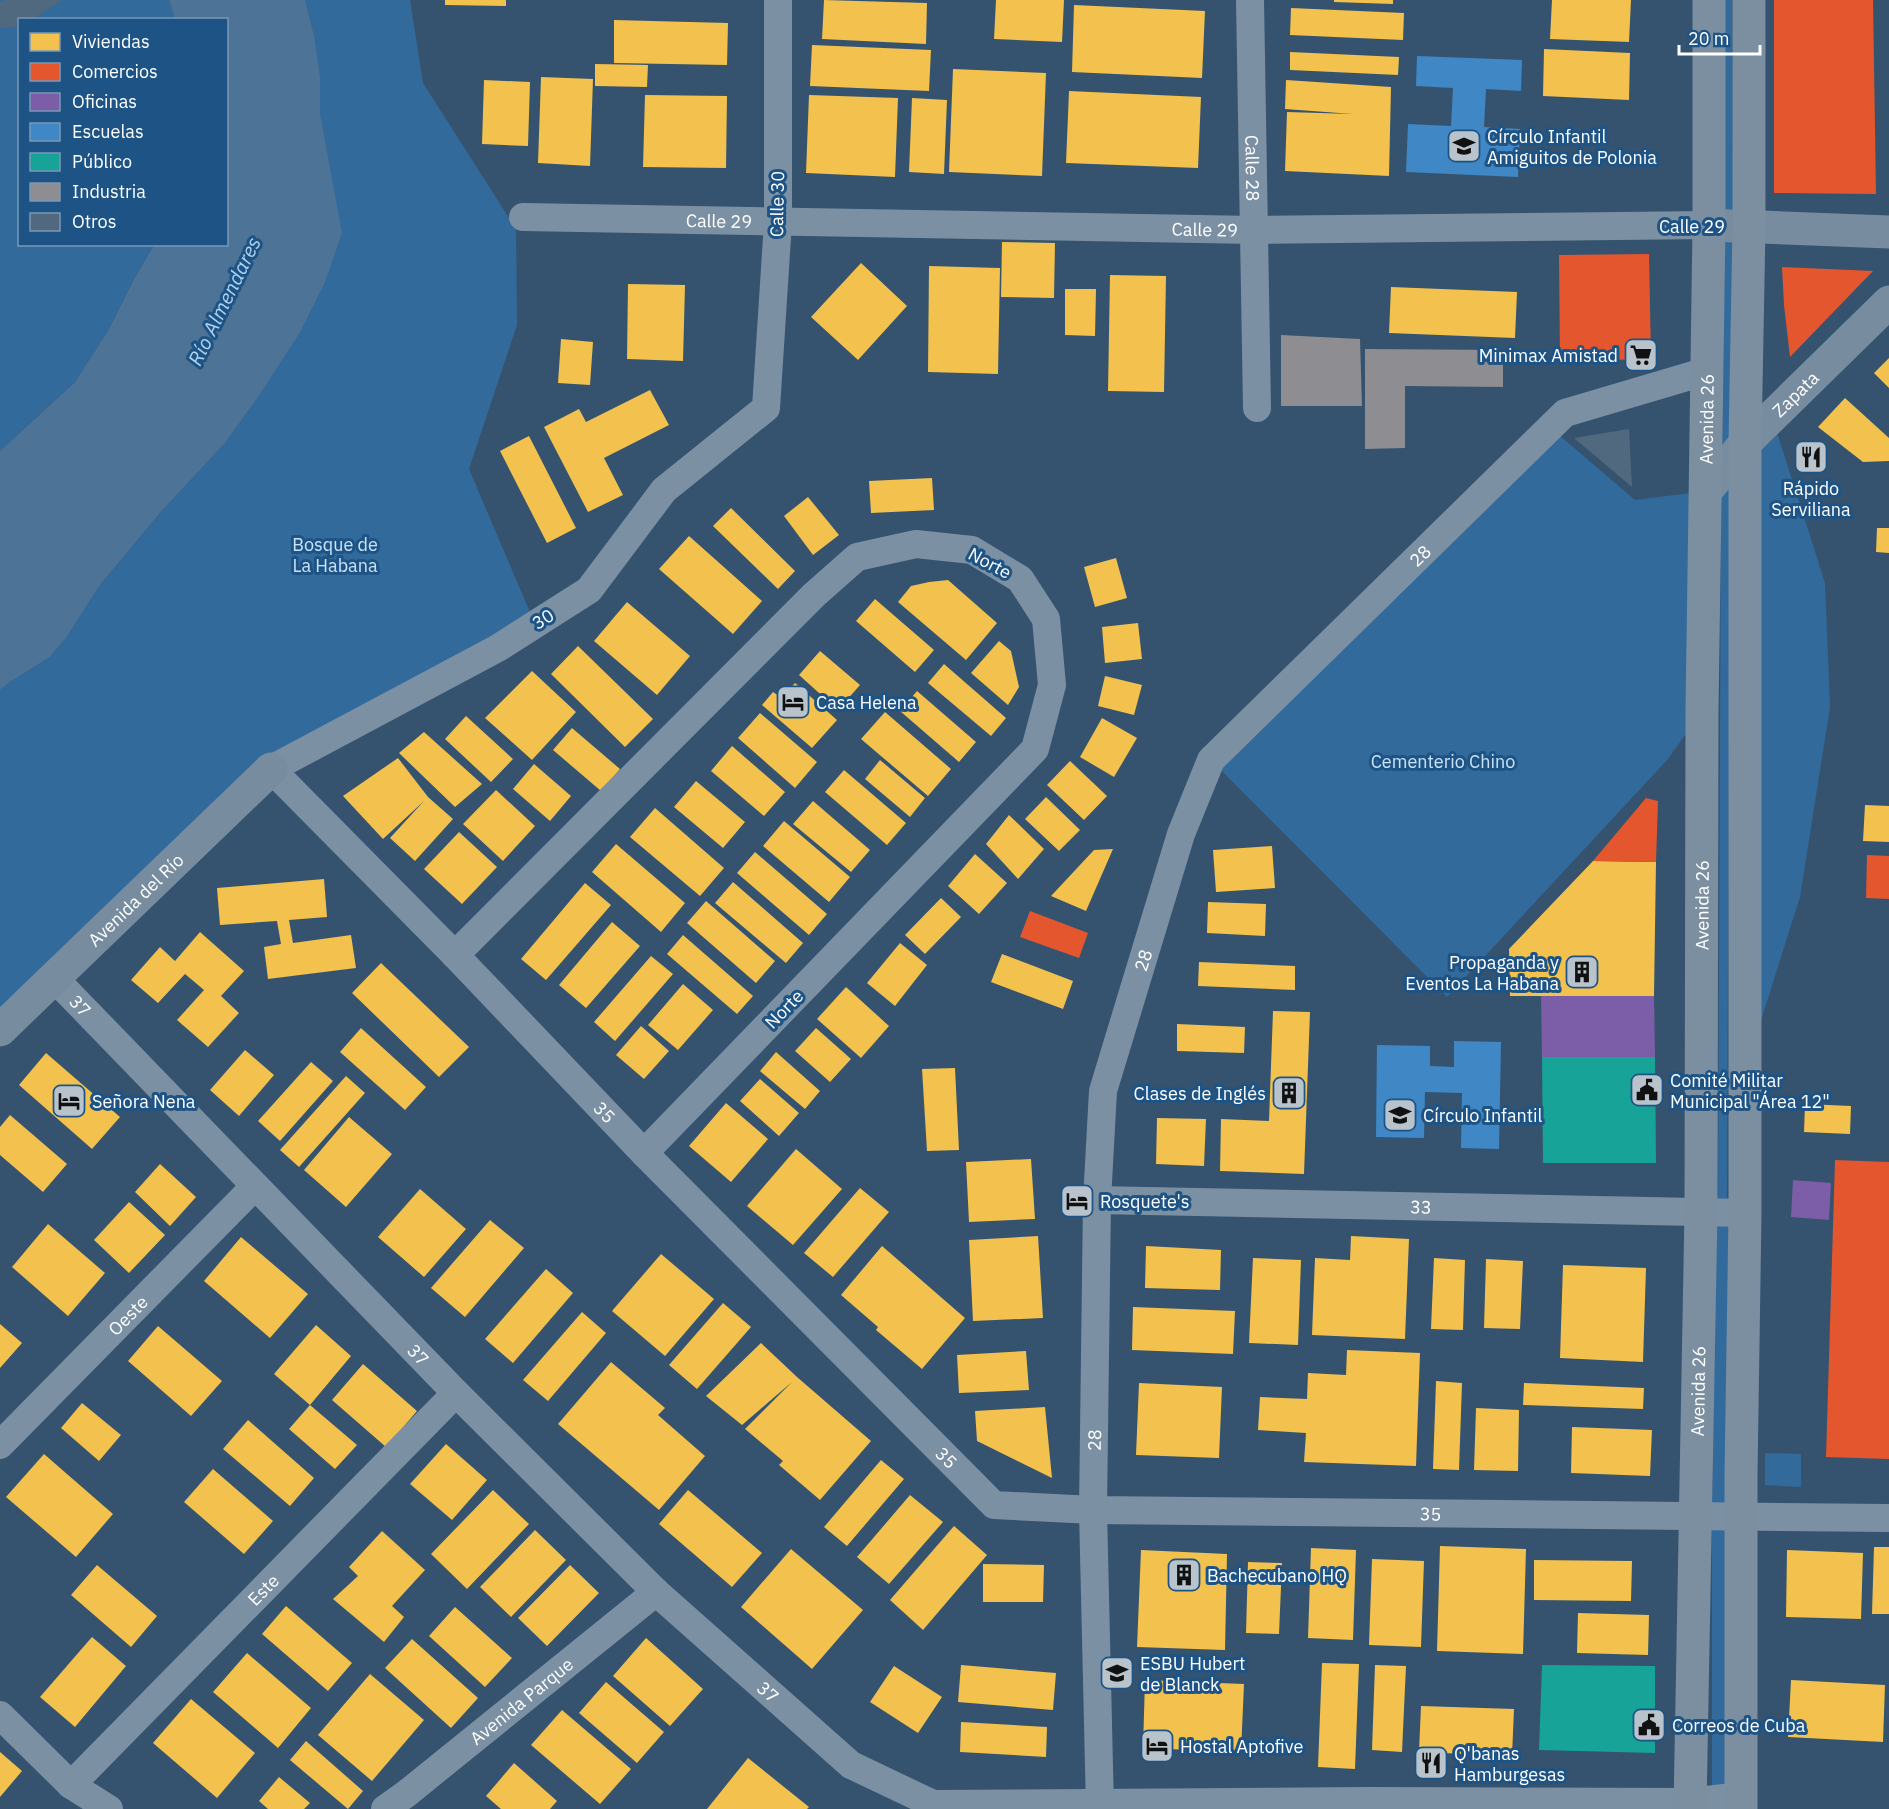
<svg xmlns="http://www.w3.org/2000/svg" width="1889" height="1809" font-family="'IBM Plex Sans',sans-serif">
<rect width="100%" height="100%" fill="#35536e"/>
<path fill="#326a9c" d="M0,0H169L175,19L20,20V244L154,245L134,279L109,329L75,382L0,451Z
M305,0H410L423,83L516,229L517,325L469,469L535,624L271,769L0,1030V690L7,683L50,657L66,638L100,585L160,513L225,443L256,400L320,114C320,75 315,38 305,0Z
M1724,0H1732L1733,209H1725Z
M1725,241H1733L1730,437L1722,447Z
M1772,417L1825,583L1830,707L1800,897L1745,1071V443Z
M1552,429L1635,500L1706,491L1702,711L1668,759L1447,997L1211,760Z
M1730,486L1727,1200H1718L1721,497Z
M1716,1222H1729L1725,1505L1712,1504Z
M1765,1453L1801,1454V1487L1765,1485Z
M1712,1525H1725V1786H1712Z"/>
<path fill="#4d7396" d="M169,0H305L314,36L320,77V114L342,233L325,282L299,334L256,400L225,443L160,513L100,585L66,638L50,657L8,683L0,690V451L75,382L109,329L134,279L154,245L226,244V20L175,19Z"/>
<path fill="#f2c14e" d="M445,0H506V6L445,5Z
M824,0L927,3L926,44L822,39Z
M996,0H1064L1062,42L994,39Z
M1334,0H1393V4L1334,2Z
M1552,0H1631L1629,42L1550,39Z
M1074,5L1205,11L1202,78L1072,72Z
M1291,8L1404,13L1403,40L1290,35Z
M614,20L728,23L727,65L614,63Z
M812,45L931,50L929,91L810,86Z
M1544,49L1630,53L1629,100L1543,96Z
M1290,52L1399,57L1398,75L1290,70Z
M595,64L648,65L647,87L595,86Z
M953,69L1046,73L1042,176L949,172Z
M541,77L593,79L590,166L538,163Z
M484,80L530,82L528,146L482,144Z
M1286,80L1391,87L1389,176L1285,171L1287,112L1353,114L1285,109Z
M1069,91L1201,97L1198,168L1066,163Z
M645,95L727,96L726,168L643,167Z
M809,95L898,98L895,177L806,173Z
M912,98L947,100L944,174L909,172Z
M1002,242L1055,243L1054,298L1001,297Z
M861,263L907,306L858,360L811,317Z
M929,266L1000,268L998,374L928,372Z
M1110,275L1166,276L1164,392L1108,391Z
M628,284L685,285L683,361L627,359Z
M1391,287L1517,292L1515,338L1389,333Z
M1065,289H1096L1095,336L1065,335Z
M561,339L593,342L590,385L558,383Z
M1889,358V388L1874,373Z
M650,390L669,425L604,458L623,495L588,512L544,427L579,409L586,422Z
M1845,398L1889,438V461L1863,462L1818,427Z
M529,436L576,528L547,543L500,451Z
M932,478L934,510L871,513L869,481Z
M808,497L839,535L813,555L784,516Z
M731,508L795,571L778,589L713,526Z
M1877,528H1889V553L1876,552Z
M689,536L762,601L733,634L659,569Z
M1116,558L1127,598L1095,607L1084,567Z
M948,580L997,623L966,660L898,602L911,586L929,582Z
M875,599L934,650L915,672L856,621Z
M627,602L690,656L657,695L594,641Z
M1138,623L1142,659L1105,663L1102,627Z
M999,641L1011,651L1019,687L1008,705L971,673Z
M578,646L653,719L625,747L551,674Z
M820,651L860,685L838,710L799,675Z
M944,664L1006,718L991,736L928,683Z
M532,671L576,712L532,760L485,718Z
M1105,676L1142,685L1134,715L1098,706Z
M795,683L837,720L812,748L762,705L773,692L782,698Z
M917,691L976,742L959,762L900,711Z
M885,712L951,769L928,796L861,739Z
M760,713L817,762L795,788L738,738Z
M466,716L513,759L491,782L445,739Z
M1102,718L1137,738L1114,777L1080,757Z
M572,728L620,769L601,791L553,750Z
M424,732L482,784L455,807L399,753Z
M732,746L785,792L764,816L711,771Z
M398,758L428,797L453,819L415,861L390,838L424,801L383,839L343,796Z
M880,760L925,798L910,817L865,779Z
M1070,761L1107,796L1084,820L1047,785Z
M534,764L571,796L550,821L513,789Z
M844,770L906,823L887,845L825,792Z
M696,781L745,822L723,848L674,807Z
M496,790L535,826L503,861L463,824Z
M1046,797L1080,830L1059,851L1025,819Z
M813,801L870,850L851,872L793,824Z
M1865,805L1889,806V842L1863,841Z
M655,808L724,868L700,896L630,837Z
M1009,815L1044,849L1018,879L986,844Z
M784,821L850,877L829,902L763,846Z
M459,832L497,867L462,904L424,869Z
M616,844L685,903L661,932L592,872Z
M1272,846L1275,888L1216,892L1213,850Z
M1113,849L1086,911L1051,896L1094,850Z
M755,852L827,914L809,935L737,873Z
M975,854L1007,883L979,914L948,886Z
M1593,861L1656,862L1654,996H1510L1509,949Z
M324,879L327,917L289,920L293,943L351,935L356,968L268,979L264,947L281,944L277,921L220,925L217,888Z
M733,882L803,943L786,963L715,903Z
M585,883L611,905L546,980L521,959Z
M941,898L961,917L925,954L905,935Z
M706,901L775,961L756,983L687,923Z
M1208,902L1266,904L1265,936L1207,933Z
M612,922L640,946L586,1008L559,985Z
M200,932L244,971L221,996L239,1013L208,1047L177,1020L204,990L185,974L158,1003L131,980L160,947L175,961Z
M683,935L753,996L737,1014L667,954Z
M900,943L927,965L895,1006L867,983Z
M1002,954L1073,981L1063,1009L991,982Z
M651,956L673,974L615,1041L594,1022Z
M1199,962L1295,966V990L1198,986Z
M381,963L469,1047L439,1077L352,993Z
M683,984L713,1010L678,1050L648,1025Z
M846,987L889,1026L861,1058L817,1019Z
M1273,1011L1310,1012L1304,1174L1220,1171L1221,1119L1269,1121Z
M1177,1024L1245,1027L1244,1053L1177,1051Z
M641,1026L669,1051L644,1079L616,1055Z
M361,1028L426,1087L405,1110L340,1052Z
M816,1028L851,1059L830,1082L795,1051Z
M245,1050L274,1075L239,1116L210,1090Z
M776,1052L820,1091L805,1109L760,1071Z
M46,1053L120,1117L92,1149L19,1085Z
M311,1062L333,1081L280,1141L258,1121Z
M955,1068L959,1150L927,1151L922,1069Z
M346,1076L365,1093L299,1167L280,1150Z
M760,1079L799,1113L779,1136L740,1101Z
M726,1103L768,1139L731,1182L689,1146Z
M1805,1104L1851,1106L1850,1134L1804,1132Z
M10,1115L67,1164L43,1192L0,1155V1127Z
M349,1117L392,1154L346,1207L304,1170Z
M1157,1118L1206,1119L1204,1166L1156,1164Z
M796,1149L842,1189L793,1245L747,1206Z
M1031,1159L1035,1219L969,1222L966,1162Z
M160,1164L196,1197L170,1226L135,1192Z
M860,1188L889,1212L833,1277L804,1253Z
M420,1189L466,1229L424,1277L378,1237Z
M129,1202L165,1235L129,1273L94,1240Z
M490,1220L524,1248L465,1317L431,1288Z
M48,1224L105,1273L68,1316L12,1267Z
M1038,1236L1043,1318L973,1321L969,1240Z
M1351,1236L1409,1239L1405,1339L1312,1335L1315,1258L1350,1260Z
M241,1237L308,1294L270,1338L204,1281Z
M882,1246L965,1318L922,1369L876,1330L878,1327L841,1295Z
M1146,1246L1221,1250L1220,1290L1145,1288Z
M661,1254L714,1299L665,1356L612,1311Z
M1253,1258L1301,1260L1298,1345L1249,1343Z
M1434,1258L1465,1260L1463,1330L1431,1329Z
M1486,1259L1523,1261L1520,1329L1484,1328Z
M1563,1265L1646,1268L1643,1362L1560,1358Z
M546,1269L573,1293L513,1363L485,1339Z
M723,1303L751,1327L697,1389L669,1365Z
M1133,1307L1235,1311L1233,1354L1132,1350Z
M582,1312L606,1333L548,1401L523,1380Z
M0,1324L22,1343L0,1368Z
M316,1325L351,1356L310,1405L274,1374Z
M158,1326L222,1381L191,1416L128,1361Z
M761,1343L797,1377L871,1441L820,1500L779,1465L783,1461L745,1429L792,1382L742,1425L706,1396Z
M1347,1350L1420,1353L1416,1466L1304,1462L1306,1433L1258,1430L1260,1397L1307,1399L1308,1373L1346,1375Z
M1026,1351L1029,1390L959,1393L957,1355Z
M611,1362L665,1408L658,1415L705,1456L659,1510L558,1424Z
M363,1364L417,1411L386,1447L332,1400Z
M1436,1381L1462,1383L1459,1470L1433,1469Z
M1139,1383L1222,1387L1219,1458L1136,1455Z
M1524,1383L1644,1388L1643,1409L1523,1405Z
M82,1403L121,1435L99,1461L61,1428Z
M310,1405L357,1445L335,1469L289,1429Z
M1045,1407L1052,1478L977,1441L975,1411Z
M1476,1408L1519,1410L1518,1471L1474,1470Z
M248,1420L314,1478L290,1506L223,1449Z
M1572,1427L1652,1430L1650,1476L1571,1473Z
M446,1444L487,1480L452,1520L410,1484Z
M44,1454L113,1514L76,1557L6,1497Z
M881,1460L904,1479L847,1546L824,1527Z
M213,1469L273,1521L244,1554L184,1502Z
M493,1490L529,1524L467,1589L431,1554Z
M688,1490L762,1553L732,1587L659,1524Z
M910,1495L943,1522L889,1584L857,1557Z
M954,1526L987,1555L923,1630L890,1600Z
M535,1530L566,1560L511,1617L480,1587Z
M382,1531L425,1570L392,1606L404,1617L384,1642L333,1599L358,1576L349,1567Z
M1440,1546L1526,1549L1523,1654L1437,1651Z
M1874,1547H1889V1614H1872Z
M1311,1548L1356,1550L1353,1640L1308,1638Z
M791,1549L863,1610L812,1669L741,1607Z
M1141,1550L1227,1554L1225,1650L1137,1647Z
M1787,1550L1863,1553L1861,1619L1786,1617Z
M1372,1559L1424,1561L1421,1647L1369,1645Z
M1534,1560L1632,1561L1631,1601L1534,1600Z
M1248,1562L1282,1563L1279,1634L1246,1633Z
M983,1564L1044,1565L1043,1602H983Z
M97,1565L157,1616L131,1647L71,1595Z
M570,1565L599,1593L547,1646L518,1618Z
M286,1606L352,1663L328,1691L262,1634Z
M455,1607L512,1658L485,1687L429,1636Z
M1578,1613L1649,1615L1648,1655L1577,1653Z
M92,1637L126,1666L75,1727L40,1697Z
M646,1638L703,1689L670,1726L613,1676Z
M412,1639L478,1698L451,1728L385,1668Z
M247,1653L311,1708L278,1748L213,1692Z
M1322,1663L1359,1664L1355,1769L1318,1767Z
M961,1665L1056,1673L1053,1710L958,1702Z
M1375,1665L1406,1666L1402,1752L1372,1750Z
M894,1666L942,1697L918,1733L870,1702Z
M370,1674L424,1720L372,1781L318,1735Z
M1145,1680L1244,1684L1241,1752L1143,1748Z
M1791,1680L1885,1685L1883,1742L1788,1737Z
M606,1682L664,1732L637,1763L579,1713Z
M191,1699L255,1753L217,1798L153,1743Z
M1421,1706L1514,1709L1512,1756L1419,1752Z
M562,1710L631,1769L600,1804L531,1745Z
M961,1722L1047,1727L1046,1757L960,1752Z
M306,1741L363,1791L348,1809L290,1760Z
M0,1752L22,1771L0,1797Z
M748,1758L809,1807L807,1809H707Z
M514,1763L557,1801L550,1809H501L486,1796Z
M279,1777L310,1803L304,1809H268L259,1801Z"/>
<path fill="#e4572e" d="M1774,0H1873L1876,194L1774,193Z
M1649,254L1651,359L1560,361L1559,255Z
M1782,267L1873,271L1790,357L1784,305Z
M1646,798L1658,801L1656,862L1593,861Z
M1867,855L1889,856V899L1866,898Z
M1030,911L1088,933L1079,958L1020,937Z
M1835,1160L1889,1162V1459L1826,1457Z"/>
<path fill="#7b5ea7" d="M1541,996H1654L1655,1057H1542Z
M1793,1180L1831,1183L1829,1220L1791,1217Z"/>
<path fill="#3f88c5" d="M1417,56L1522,60L1521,91L1486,89L1484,127L1520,129L1518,177L1406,172L1408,124L1451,126L1453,88L1416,86Z
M1454,1041L1501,1042L1499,1149L1461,1148L1462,1093L1425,1092L1424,1138L1376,1137L1377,1045L1430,1046V1066L1454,1067Z"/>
<path fill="#17a398" d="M1542,1057H1655L1656,1163H1543Z
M1542,1665L1655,1666V1753L1539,1750Z"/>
<path fill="#8d8d92" d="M1281,335L1360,339L1362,406H1281Z
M1365,349L1503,350V387L1405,386V448L1365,449Z"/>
<path fill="#51697e" d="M5,0H62L31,20H20V26L0,28V2Z
M1629,429L1632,487L1574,438Z"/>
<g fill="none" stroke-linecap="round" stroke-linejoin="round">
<g stroke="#7c90a4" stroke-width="28">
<path id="s1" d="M778,0V222L766,408L664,490L589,590L498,648L271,769L455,955L644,1153L994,1505L1093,1510L1889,1518"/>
<path id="s2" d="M1250,0L1257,408"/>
<path id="s3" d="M523,217L1255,230L1709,225"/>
<path d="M455,955L814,595L857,557L916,544L972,550L1020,579L1046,619L1052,685L1035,749L644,1153"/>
<path id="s4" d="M54,978L456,1393L656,1592L851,1765L933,1804L1368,1801L1690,1802L1741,1796"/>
<path id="s5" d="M1097,1200L1745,1213"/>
<path id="s6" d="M0,1445L254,1187"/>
<path d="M0,1715L71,1785L109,1809"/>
<path id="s7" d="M71,1785L456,1393"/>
<path id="s8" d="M385,1809L406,1794L656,1592"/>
<path id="s9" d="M1100,1809L1093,1510L1097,1200L1103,1091L1181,834L1211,760L1565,413L1707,371"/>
</g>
<g stroke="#778c9f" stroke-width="33">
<path d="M1709,225L1889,232"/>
<path id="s10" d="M1706,491L1745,443L1889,302"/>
<path id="s11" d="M0,1030L271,769"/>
</g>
<g stroke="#7b8fa1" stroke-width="33">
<path id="s12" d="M1690,1809L1701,1211L1702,711L1709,225V0"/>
<path d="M1741,1809V1476L1745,1213V443L1749,226V0"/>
</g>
</g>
<defs>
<g id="school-square" transform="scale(1.725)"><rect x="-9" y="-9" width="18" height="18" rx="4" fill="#b8c3cc" stroke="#1e5485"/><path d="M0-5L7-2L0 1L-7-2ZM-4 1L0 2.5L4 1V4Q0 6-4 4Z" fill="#111"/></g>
<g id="supermarket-square" transform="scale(1.725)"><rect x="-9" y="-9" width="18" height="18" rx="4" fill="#b8c3cc" stroke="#1e5485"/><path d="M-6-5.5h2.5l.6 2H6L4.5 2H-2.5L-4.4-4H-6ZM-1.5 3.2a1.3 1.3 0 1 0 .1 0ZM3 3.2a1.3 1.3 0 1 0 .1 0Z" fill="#111"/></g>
<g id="restaurant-square" transform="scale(1.725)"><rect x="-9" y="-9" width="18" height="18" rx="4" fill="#b8c3cc" stroke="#1e5485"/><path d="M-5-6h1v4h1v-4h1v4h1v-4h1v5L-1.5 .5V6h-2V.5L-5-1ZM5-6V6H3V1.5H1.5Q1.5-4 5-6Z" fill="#111"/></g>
<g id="hotel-square" transform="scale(1.725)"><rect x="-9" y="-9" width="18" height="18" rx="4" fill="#b8c3cc" stroke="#1e5485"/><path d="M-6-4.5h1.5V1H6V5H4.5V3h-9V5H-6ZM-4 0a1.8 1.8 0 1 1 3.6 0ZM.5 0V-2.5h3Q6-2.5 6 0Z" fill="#111"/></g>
<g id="building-square" transform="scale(1.725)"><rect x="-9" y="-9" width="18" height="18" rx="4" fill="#b8c3cc" stroke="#1e5485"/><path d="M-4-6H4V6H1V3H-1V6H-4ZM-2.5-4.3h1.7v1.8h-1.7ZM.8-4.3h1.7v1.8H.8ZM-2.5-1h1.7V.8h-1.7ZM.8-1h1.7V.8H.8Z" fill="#111"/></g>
<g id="civic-square" transform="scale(1.725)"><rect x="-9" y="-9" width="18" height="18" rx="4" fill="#b8c3cc" stroke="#1e5485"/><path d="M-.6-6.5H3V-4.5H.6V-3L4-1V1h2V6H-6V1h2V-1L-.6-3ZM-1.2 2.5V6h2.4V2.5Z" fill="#111"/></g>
</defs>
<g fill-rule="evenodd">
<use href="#school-square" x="1464" y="146"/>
<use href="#supermarket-square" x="1641" y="355"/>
<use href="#restaurant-square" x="1811" y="457"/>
<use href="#hotel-square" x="793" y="702"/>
<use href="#building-square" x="1582" y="972"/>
<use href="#civic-square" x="1647" y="1090"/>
<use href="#building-square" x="1289" y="1093"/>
<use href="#hotel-square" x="69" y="1101"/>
<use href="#school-square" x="1400" y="1115"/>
<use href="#hotel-square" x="1077" y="1201"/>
<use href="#building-square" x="1184" y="1575"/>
<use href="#school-square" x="1117" y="1673"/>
<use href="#civic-square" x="1649" y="1725"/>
<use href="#hotel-square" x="1157" y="1746"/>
<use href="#restaurant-square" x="1431" y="1763"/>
</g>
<g text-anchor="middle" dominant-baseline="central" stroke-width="6" stroke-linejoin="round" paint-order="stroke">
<g font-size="18" fill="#fff" stroke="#1e5485" text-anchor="start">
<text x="1487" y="136">Círculo Infantil<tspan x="1487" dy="21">Amiguitos de Polonia</tspan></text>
<text x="1618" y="355" text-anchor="end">Minimax Amistad</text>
<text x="1811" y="488" text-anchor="middle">Rápido<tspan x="1811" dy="21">Serviliana</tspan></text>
<text x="816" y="702">Casa Helena</text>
<text x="1559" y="962" text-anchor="end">Propaganda y<tspan x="1559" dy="21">Eventos La Habana</tspan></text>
<text x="1670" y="1080">Comité Militar<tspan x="1670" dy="21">Municipal "Área 12"</tspan></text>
<text x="1266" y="1093" text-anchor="end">Clases de Inglés</text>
<text x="92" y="1101">Señora Nena</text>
<text x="1423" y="1115">Círculo Infantil</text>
<text x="1100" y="1201">Rosquete's</text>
<text x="1207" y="1575">Bachecubano HQ</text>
<text x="1140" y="1663">ESBU Hubert<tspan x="1140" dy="21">de Blanck</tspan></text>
<text x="1672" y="1725">Correos de Cuba</text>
<text x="1180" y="1746">Hostal Aptofive</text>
<text x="1454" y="1753">Q'banas<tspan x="1454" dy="21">Hamburgesas</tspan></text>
</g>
<g font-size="18" fill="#fff" stroke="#1e5485">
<text stroke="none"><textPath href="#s2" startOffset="168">Calle 28</textPath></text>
<text transform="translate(777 204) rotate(-89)">Calle 30</text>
<text stroke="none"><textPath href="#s3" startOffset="196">Calle 29</textPath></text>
<text x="1692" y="226">Calle 29</text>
<text stroke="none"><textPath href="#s3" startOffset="682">Calle 29</textPath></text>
<text stroke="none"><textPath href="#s10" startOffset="132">Zapata</textPath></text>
<text stroke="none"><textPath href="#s12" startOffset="1390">Avenida 26</textPath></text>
<text stroke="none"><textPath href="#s9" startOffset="1359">28</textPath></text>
<text transform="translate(990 563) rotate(28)">Norte</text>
<text transform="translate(543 619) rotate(-33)">30</text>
<text stroke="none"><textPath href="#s11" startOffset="188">Avenida del Río</textPath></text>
<text stroke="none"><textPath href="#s12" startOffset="904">Avenida 26</textPath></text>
<text stroke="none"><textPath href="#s9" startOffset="855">28</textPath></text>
<text stroke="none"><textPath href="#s4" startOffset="38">37</textPath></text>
<text transform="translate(784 1009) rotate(-46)">Norte</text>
<text stroke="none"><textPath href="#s1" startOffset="1508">35</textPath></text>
<text stroke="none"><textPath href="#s5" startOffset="324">33</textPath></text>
<text stroke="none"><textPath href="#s6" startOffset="182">Oeste</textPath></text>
<text stroke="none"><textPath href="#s4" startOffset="524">37</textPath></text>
<text stroke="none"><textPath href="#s12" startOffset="418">Avenida 26</textPath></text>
<text stroke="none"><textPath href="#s9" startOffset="369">28</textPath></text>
<text stroke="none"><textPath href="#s1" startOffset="1994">35</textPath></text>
<text stroke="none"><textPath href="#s1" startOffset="2498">35</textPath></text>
<text stroke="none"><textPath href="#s7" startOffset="274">Este</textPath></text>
<text stroke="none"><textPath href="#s4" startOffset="1010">37</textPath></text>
<text stroke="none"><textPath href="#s8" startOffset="174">Avenida Parque</textPath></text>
</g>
<g font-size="18" fill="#cae3f8" stroke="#1e5485">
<text x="335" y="544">Bosque de<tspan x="335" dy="21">La Habana</tspan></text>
<text x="1443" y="761">Cementerio Chino</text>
</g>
<g font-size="20" font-style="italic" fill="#b1d4f2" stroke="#1e5485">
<text transform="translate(224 301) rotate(-64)">Río Almendares</text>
</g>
</g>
<rect x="18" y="18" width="210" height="228" fill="#1e5485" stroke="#7898b6" stroke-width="1.5"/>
<rect x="30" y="33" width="30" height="18" fill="#f2c14e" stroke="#7898b6" stroke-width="1.5"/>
<text x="72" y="48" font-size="18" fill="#ffffff">Viviendas</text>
<rect x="30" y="63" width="30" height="18" fill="#e4572e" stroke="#7898b6" stroke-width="1.5"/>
<text x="72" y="78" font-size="18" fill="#ffffff">Comercios</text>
<rect x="30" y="93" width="30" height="18" fill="#7b5ea7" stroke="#7898b6" stroke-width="1.5"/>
<text x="72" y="108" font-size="18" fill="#ffffff">Oficinas</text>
<rect x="30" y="123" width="30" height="18" fill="#3f88c5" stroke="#7898b6" stroke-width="1.5"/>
<text x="72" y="138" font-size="18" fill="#ffffff">Escuelas</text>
<rect x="30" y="153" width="30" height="18" fill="#17a398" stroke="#7898b6" stroke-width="1.5"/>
<text x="72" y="168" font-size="18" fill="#ffffff">Público</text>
<rect x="30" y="183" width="30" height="18" fill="#8d8d92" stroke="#7898b6" stroke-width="1.5"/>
<text x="72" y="198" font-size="18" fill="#ffffff">Industria</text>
<rect x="30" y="213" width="30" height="18" fill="#51697e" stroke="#7898b6" stroke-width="1.5"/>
<text x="72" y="228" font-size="18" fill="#ffffff">Otros</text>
<path d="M1679 45v9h81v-9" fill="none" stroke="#ffffff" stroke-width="3"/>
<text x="1688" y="45" font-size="18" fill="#ffffff" stroke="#1e5485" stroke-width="4.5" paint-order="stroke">20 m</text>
</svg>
